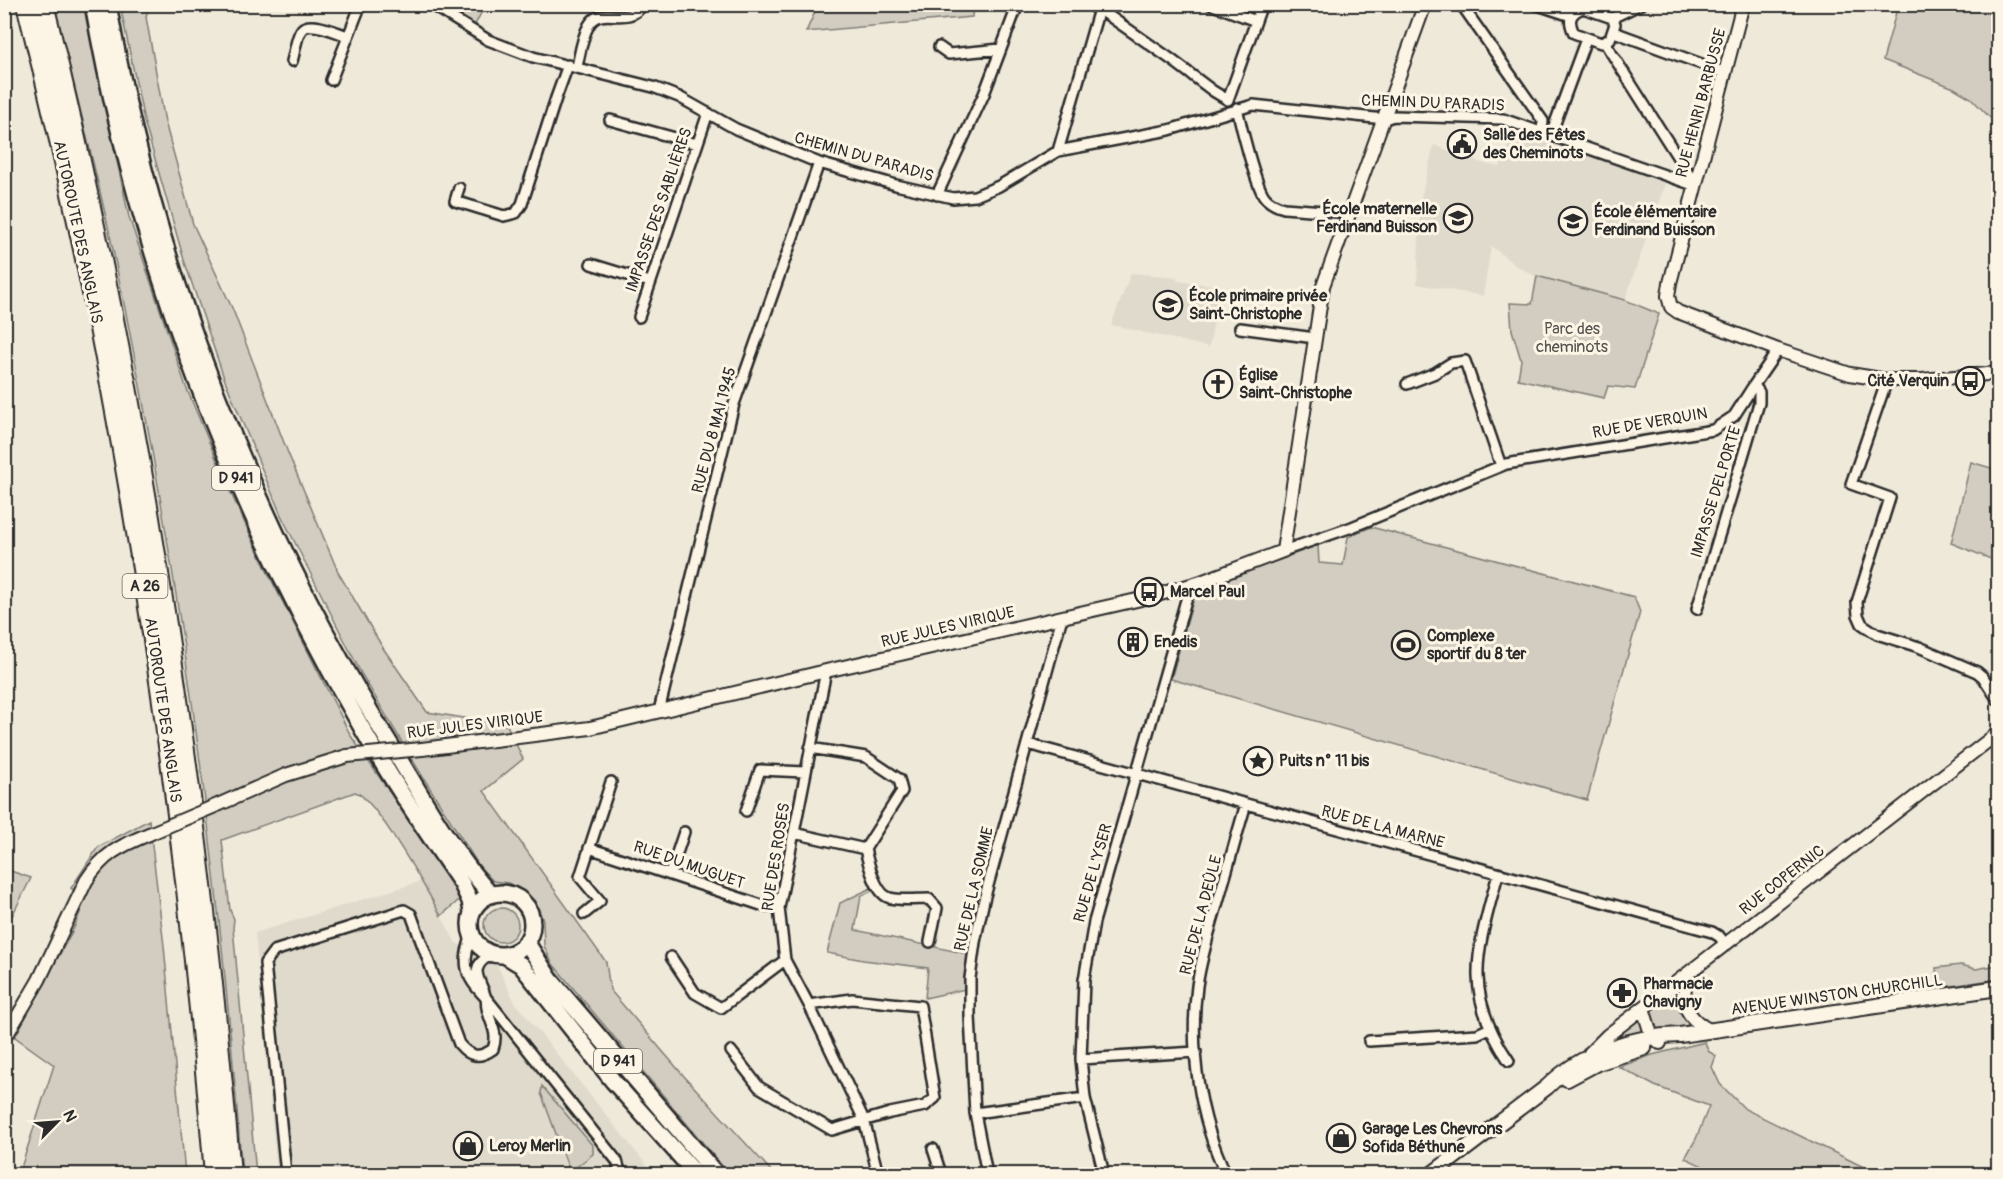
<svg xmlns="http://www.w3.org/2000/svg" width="2003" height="1179" font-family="Pangolin,sans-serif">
<rect width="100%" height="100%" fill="#efe9da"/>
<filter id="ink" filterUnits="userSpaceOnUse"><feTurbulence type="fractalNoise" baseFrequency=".0167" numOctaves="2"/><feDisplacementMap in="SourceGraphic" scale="12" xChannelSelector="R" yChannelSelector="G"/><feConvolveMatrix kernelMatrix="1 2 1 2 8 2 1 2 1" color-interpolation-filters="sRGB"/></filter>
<g filter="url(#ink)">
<path fill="#e0dacc" d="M1515,127L1666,181L1625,300L1535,276L1515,265L1491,246L1483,296L1417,284L1421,197L1434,145L1482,163L1500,167Z
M1131,273L1177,277V281L1221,286L1209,347L1111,325Z
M422,881L456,943L497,965L514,1001L654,1174H277L255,933Z"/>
<path fill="#d2cdc0" stroke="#7e7c76" stroke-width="1.5" d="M54,5H84L129,217L186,387L228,487L269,575L351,736L451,881L459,900L441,916C429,894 375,797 355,792L222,840L230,910L234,919L233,928L256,1174H242C219,858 175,541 109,231C92,155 73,80 54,5Z
M120,5H149L146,17L165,122L193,224L233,310L288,453L339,574L383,648L427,712L507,725L523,759L484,791L606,962L610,990L683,1075L774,1174H729L552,963L544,946L543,920L535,901L523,891L508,883L493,881L479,866L421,774L362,675L281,515L224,378L184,260L144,121Z
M443,5H485L475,25Z
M818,5V4L973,5L972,17L806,32Z
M1888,5H1998V126L1971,98L1954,88L1883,60L1897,9Z
M1537,276L1625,300L1659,314L1635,389L1608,386L1604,398L1518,379L1521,360L1512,330L1510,303L1532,304Z
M1971,462L1998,470V562L1951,543Z
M1371,527L1634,597L1640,612L1587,800L1171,679L1196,591L1318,545L1319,563L1343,565L1348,537Z
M149,820L164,946L185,1174H145L136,1170L134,1174H19L54,1065L15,1037L74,928L85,900L71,888L98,847Z
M5,869L31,878L5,930L4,869Z
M871,888L872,891L861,896L855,930L968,954L966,989L925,998L928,968L863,960L827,953L840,903Z
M484 925a17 17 0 1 1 34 0a17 17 0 1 1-34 0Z
M1961,965L1976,969L1998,965V979L1938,988L1936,968Z
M1676,989L1681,1012L1688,1023L1686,1027L1669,1031L1654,1030L1647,1008Z
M1641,1014L1648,1034L1605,1044Z
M1705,1042L1708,1051L1716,1056L1712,1067L1720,1084L1745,1109L1878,1174H1704L1707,1168L1685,1158L1696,1139L1709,1106L1655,1086L1619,1067L1652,1055Z
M542,1086L593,1146V1154L570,1172L541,1093Z"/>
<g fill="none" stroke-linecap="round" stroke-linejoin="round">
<g stroke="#2b2b2b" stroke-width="14">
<path id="minor" d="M430,4L488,40L533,57L653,87L679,97L736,129L819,163L896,185L953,198L975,196L999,186L1058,151L1169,130L1253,105L1384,119L1394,116L1503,119L1696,186
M1092,4L1172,60L1213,91L1228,100
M1210,4L1256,21
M1461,4L1543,121L1542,131
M1535,4L1571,16
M1583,8L1612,18L1615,24L1610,39L1601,43L1574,33C1568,21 1569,13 1583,8Z
M1612,18L1641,4
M1614,32L1726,73
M1605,43L1696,186
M939,47L949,54L1001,49
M292,61C295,52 296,36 302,29C310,20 338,33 348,36
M577,67C580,53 582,37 589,25C602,3 627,29 643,4
M331,80L361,4
M1228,100L1262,4
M1237,108C1241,126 1255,183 1264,196C1269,203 1277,206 1284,208L1350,213
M610,120L697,144
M1551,134L1586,39
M1058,151L1099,9
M459,188L455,201L504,216L516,213L522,204L556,98L568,65
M937,195L984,94L1018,4
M591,264L650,282
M639,317L708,113
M1240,328L1315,338
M1887,380L1851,484L1890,498L1857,602L1858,615L1862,624L1877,634L1919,647L1977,672L1983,677L1998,700
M1407,384L1435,373L1451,363L1465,361L1501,466
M1283,551L1352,527L1506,464L1713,430L1734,416L1754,385L1778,350
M1697,609L1759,403V392L1754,385
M826,671L779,908L785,960L809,1005L864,1120L878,1174
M659,711L734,404L819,163
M1028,744L1712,932L1720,937L1725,945
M810,748L866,757L899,779L902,791L865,849
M746,811L760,770L805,772
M794,833L865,849C868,862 875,894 890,898C901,901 917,899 929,899L937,908L930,942
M589,848L764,906L779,908
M670,874L684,832
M1498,874C1478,949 1461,991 1509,1061
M584,914L600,901L580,877L611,782
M471,933C471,941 468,946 467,952C463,973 473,985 487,999L617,1161L621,1174
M671,957L695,993L721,1008L785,960
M1369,1041L1477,1034L1490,1028
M731,1051L759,1087L832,1130L890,1113L925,1106L935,1098L920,1006L852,999L809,1005
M1081,1059L1196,1052
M975,1113L1085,1098
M933,1149L941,1174
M286,1174L265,963L274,951L404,910L411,914L459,1044C470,1057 479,1059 493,1049C499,1033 490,1023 487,1008C486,1005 487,1002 486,999C482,980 465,969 492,954
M987,1174L975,1113L970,1016V978L975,942L984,900L1062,617
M1104,1174L1085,1098L1081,1059L1084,980L1094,922L1188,593L1187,586
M1226,1174C1199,1118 1189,1048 1197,986C1202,951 1214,917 1223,884C1231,857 1238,830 1246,804"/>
</g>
<g stroke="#2b2b2b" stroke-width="16">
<path id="tertiary" d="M1743,4L1670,283L1668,296L1671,307L1678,312L1778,350L1850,374L1887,380H1922L1998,373
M422,749L590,728L826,671L1150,597L1198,583L1283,551L1323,286L1425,4
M220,804L286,775L347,756
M1688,974C1680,1002 1684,1016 1709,1030
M1643,1008L1651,1034L1660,1043
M4,1035L9,1031L39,980L86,881C103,854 120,846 149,834
M1590,1056V1053L1608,1035L1647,1005L1998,733"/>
</g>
<g stroke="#2b2b2b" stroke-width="18">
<path id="secondary" d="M1567,1079L1597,1063L1644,1048
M1432,1174L1547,1087C1581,1053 1632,1036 1680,1035L1998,988"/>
</g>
<g stroke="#2b2b2b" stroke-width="20">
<path id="trunk" d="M93,4C137,257 231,499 358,721C389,777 426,831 462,884L470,901L472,912
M108,4C154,268 254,526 395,752C424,800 453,853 491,895
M470 924a31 31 0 1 1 62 0a31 31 0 1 1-62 0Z
M527,943L550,979L716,1174
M506,956L521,965L613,1081L696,1174"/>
</g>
<g stroke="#2b2b2b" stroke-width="22">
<path id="motorway" d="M26,4C124,388 182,780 214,1174
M44,4C140,389 198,780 231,1174"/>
</g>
<use href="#minor" stroke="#fcf5e5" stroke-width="9"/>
<use href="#tertiary" stroke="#fcf5e5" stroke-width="12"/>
<use href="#secondary" stroke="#fcf5e5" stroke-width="14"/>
<use href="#trunk" stroke="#fcf5e5" stroke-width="15"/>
<use href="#motorway" stroke="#fcf5e5" stroke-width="18"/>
<g stroke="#2b2b2b" stroke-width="16" stroke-linecap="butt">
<path id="tertiary-bridge" d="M347,756L422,749
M149,834L220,804"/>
</g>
<use href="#tertiary-bridge" stroke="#fcf5e5" stroke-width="12"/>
</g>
</g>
<defs>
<g id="civic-ring" transform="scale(1.5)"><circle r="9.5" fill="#fcf5e5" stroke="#2b2b2b" stroke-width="1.5"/><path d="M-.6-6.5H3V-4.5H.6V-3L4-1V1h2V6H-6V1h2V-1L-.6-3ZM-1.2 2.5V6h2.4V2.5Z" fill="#2b2b2b"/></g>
<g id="school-ring" transform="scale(1.5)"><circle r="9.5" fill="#fcf5e5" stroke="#2b2b2b" stroke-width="1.5"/><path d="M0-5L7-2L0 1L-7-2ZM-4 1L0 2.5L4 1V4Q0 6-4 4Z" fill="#2b2b2b"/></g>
<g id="bus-ring" transform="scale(1.5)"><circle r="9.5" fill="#fcf5e5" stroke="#2b2b2b" stroke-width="1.5"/><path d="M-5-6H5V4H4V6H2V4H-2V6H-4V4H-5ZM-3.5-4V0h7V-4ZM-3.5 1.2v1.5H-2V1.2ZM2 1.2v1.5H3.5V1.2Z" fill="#2b2b2b"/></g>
<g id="church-ring" transform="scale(1.5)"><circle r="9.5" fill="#fcf5e5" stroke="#2b2b2b" stroke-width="1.5"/><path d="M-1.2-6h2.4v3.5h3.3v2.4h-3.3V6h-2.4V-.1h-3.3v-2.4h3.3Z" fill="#2b2b2b"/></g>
<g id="building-ring" transform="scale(1.5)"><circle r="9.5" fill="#fcf5e5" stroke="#2b2b2b" stroke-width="1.5"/><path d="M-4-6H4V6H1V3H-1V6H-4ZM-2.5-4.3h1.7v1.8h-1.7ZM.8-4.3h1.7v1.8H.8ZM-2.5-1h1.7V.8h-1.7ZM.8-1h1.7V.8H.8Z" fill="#2b2b2b"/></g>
<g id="stadium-ring" transform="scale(1.5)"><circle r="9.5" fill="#fcf5e5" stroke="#2b2b2b" stroke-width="1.5"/><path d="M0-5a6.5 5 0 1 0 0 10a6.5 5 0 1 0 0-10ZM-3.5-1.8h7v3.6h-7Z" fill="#2b2b2b"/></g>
<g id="sight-ring" transform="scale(1.5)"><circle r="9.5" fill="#fcf5e5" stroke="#2b2b2b" stroke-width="1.5"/><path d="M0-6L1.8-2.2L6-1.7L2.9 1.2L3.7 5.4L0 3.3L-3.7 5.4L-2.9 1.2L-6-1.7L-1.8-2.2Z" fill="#2b2b2b"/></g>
<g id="pharmacy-ring" transform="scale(1.5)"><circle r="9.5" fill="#fcf5e5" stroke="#2b2b2b" stroke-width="1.5"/><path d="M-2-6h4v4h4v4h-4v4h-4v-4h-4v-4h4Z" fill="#2b2b2b"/></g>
<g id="shop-ring" transform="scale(1.5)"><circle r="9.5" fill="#fcf5e5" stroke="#2b2b2b" stroke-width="1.5"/><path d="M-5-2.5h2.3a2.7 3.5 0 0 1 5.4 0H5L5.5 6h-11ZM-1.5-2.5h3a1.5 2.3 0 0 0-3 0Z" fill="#2b2b2b"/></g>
</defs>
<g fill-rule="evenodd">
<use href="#civic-ring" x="1462" y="144"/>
<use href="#school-ring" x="1458" y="218"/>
<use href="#school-ring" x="1573" y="221"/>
<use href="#school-ring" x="1168" y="305"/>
<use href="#bus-ring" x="1970" y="381"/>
<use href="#church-ring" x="1218" y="384"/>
<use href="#bus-ring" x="1149" y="592"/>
<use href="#building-ring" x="1133" y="642"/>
<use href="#stadium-ring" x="1406" y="645"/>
<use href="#sight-ring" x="1258" y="761"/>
<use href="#pharmacy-ring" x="1622" y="993"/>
<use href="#shop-ring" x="1341" y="1138"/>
<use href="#shop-ring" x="468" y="1146"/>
</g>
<g text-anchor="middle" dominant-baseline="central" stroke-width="6" stroke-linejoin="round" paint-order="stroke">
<g fill="#fcf5e5" stroke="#6a6863" stroke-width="1.5">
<rect x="212" y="466" width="48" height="24" rx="4.5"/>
<rect x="122.5" y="574" width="45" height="24" rx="4.5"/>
<rect x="594" y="1049" width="48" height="24" rx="4.5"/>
</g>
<g font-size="15" font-weight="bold" fill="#2b2b2b">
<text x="236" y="478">D 941</text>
<text x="145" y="586">A 26</text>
<text x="618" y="1061">D 941</text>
</g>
<g font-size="16" fill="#2b2b2b" stroke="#fcf5e5">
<text transform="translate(1433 103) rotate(2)">CHEMIN DU PARADIS</text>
<text transform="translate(1701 103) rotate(-75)">RUE HENRI BARBUSSE</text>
<text transform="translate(864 157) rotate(16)">CHEMIN DU PARADIS</text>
<text transform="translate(659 210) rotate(-71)">IMPASSE DES SABLIÈRES</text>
<text transform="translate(78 232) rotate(78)">AUTOROUTE DES ANGLAIS</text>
<text transform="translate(1650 423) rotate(-10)">RUE DE VERQUIN</text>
<text transform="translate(714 430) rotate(-75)">RUE DU 8 MAI 1945</text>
<text transform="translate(1716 492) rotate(-73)">IMPASSE DELPORTE</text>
<text transform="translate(948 627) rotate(-13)">RUE JULES VIRIQUE</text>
<text transform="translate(163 710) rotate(82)">AUTOROUTE DES ANGLAIS</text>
<text transform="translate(475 725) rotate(-7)">RUE JULES VIRIQUE</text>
<text transform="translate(1383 827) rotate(15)">RUE DE LA MARNE</text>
<text transform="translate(776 857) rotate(-81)">RUE DES ROSES</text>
<text transform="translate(689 865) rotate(19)">RUE DU MUGUET</text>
<text transform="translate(1093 873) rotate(-74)">RUE DE L'YSER</text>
<text transform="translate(1782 880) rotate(-38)">RUE COPERNIC</text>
<text transform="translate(974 889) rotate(-77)">RUE DE LA SOMME</text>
<text transform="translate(1201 915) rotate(-75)">RUE DE LA DEÛLE</text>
<text transform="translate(1837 995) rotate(-8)">AVENUE WINSTON CHURCHILL</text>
</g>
<g font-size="16" font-weight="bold" fill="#2b2b2b" stroke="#fcf5e5" text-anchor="start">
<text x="1483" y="135">Salle des Fêtes<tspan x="1483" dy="18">des Cheminots</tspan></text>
<text x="1437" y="209" text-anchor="end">École maternelle<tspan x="1437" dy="18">Ferdinand Buisson</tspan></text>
<text x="1594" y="212">École élémentaire<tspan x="1594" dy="18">Ferdinand Buisson</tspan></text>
<text x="1189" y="296">École primaire privée<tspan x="1189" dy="18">Saint-Christophe</tspan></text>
<text x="1239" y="375">Église<tspan x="1239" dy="18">Saint-Christophe</tspan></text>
<text x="1949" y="381" text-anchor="end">Cité Verquin</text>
<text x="1170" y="592">Marcel Paul</text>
<text x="1427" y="636">Complexe<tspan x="1427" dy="18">sportif du 8 ter</tspan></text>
<text x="1154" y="642">Enedis</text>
<text x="1279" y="761">Puits n° 11 bis</text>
<text x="1643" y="984">Pharmacie<tspan x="1643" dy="18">Chavigny</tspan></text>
<text x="1362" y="1129">Garage Les Chevrons<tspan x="1362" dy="18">Sofida Béthune</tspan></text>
<text x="489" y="1146">Leroy Merlin</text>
</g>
<g font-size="16" fill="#555450" stroke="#fcf5e5">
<text x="1572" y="329">Parc des<tspan x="1572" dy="18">cheminots</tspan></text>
</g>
</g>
<rect width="2003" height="1179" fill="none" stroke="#fcf5e5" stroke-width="24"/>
<rect x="12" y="12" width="1979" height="1155" fill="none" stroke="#2b2b2b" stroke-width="2" filter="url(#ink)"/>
<g transform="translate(57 1122) rotate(65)" stroke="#fcf5e5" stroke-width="4.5" paint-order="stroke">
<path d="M0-4.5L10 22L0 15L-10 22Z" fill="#2b2b2b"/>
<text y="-9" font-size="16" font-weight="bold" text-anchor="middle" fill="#2b2b2b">N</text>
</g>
</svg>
